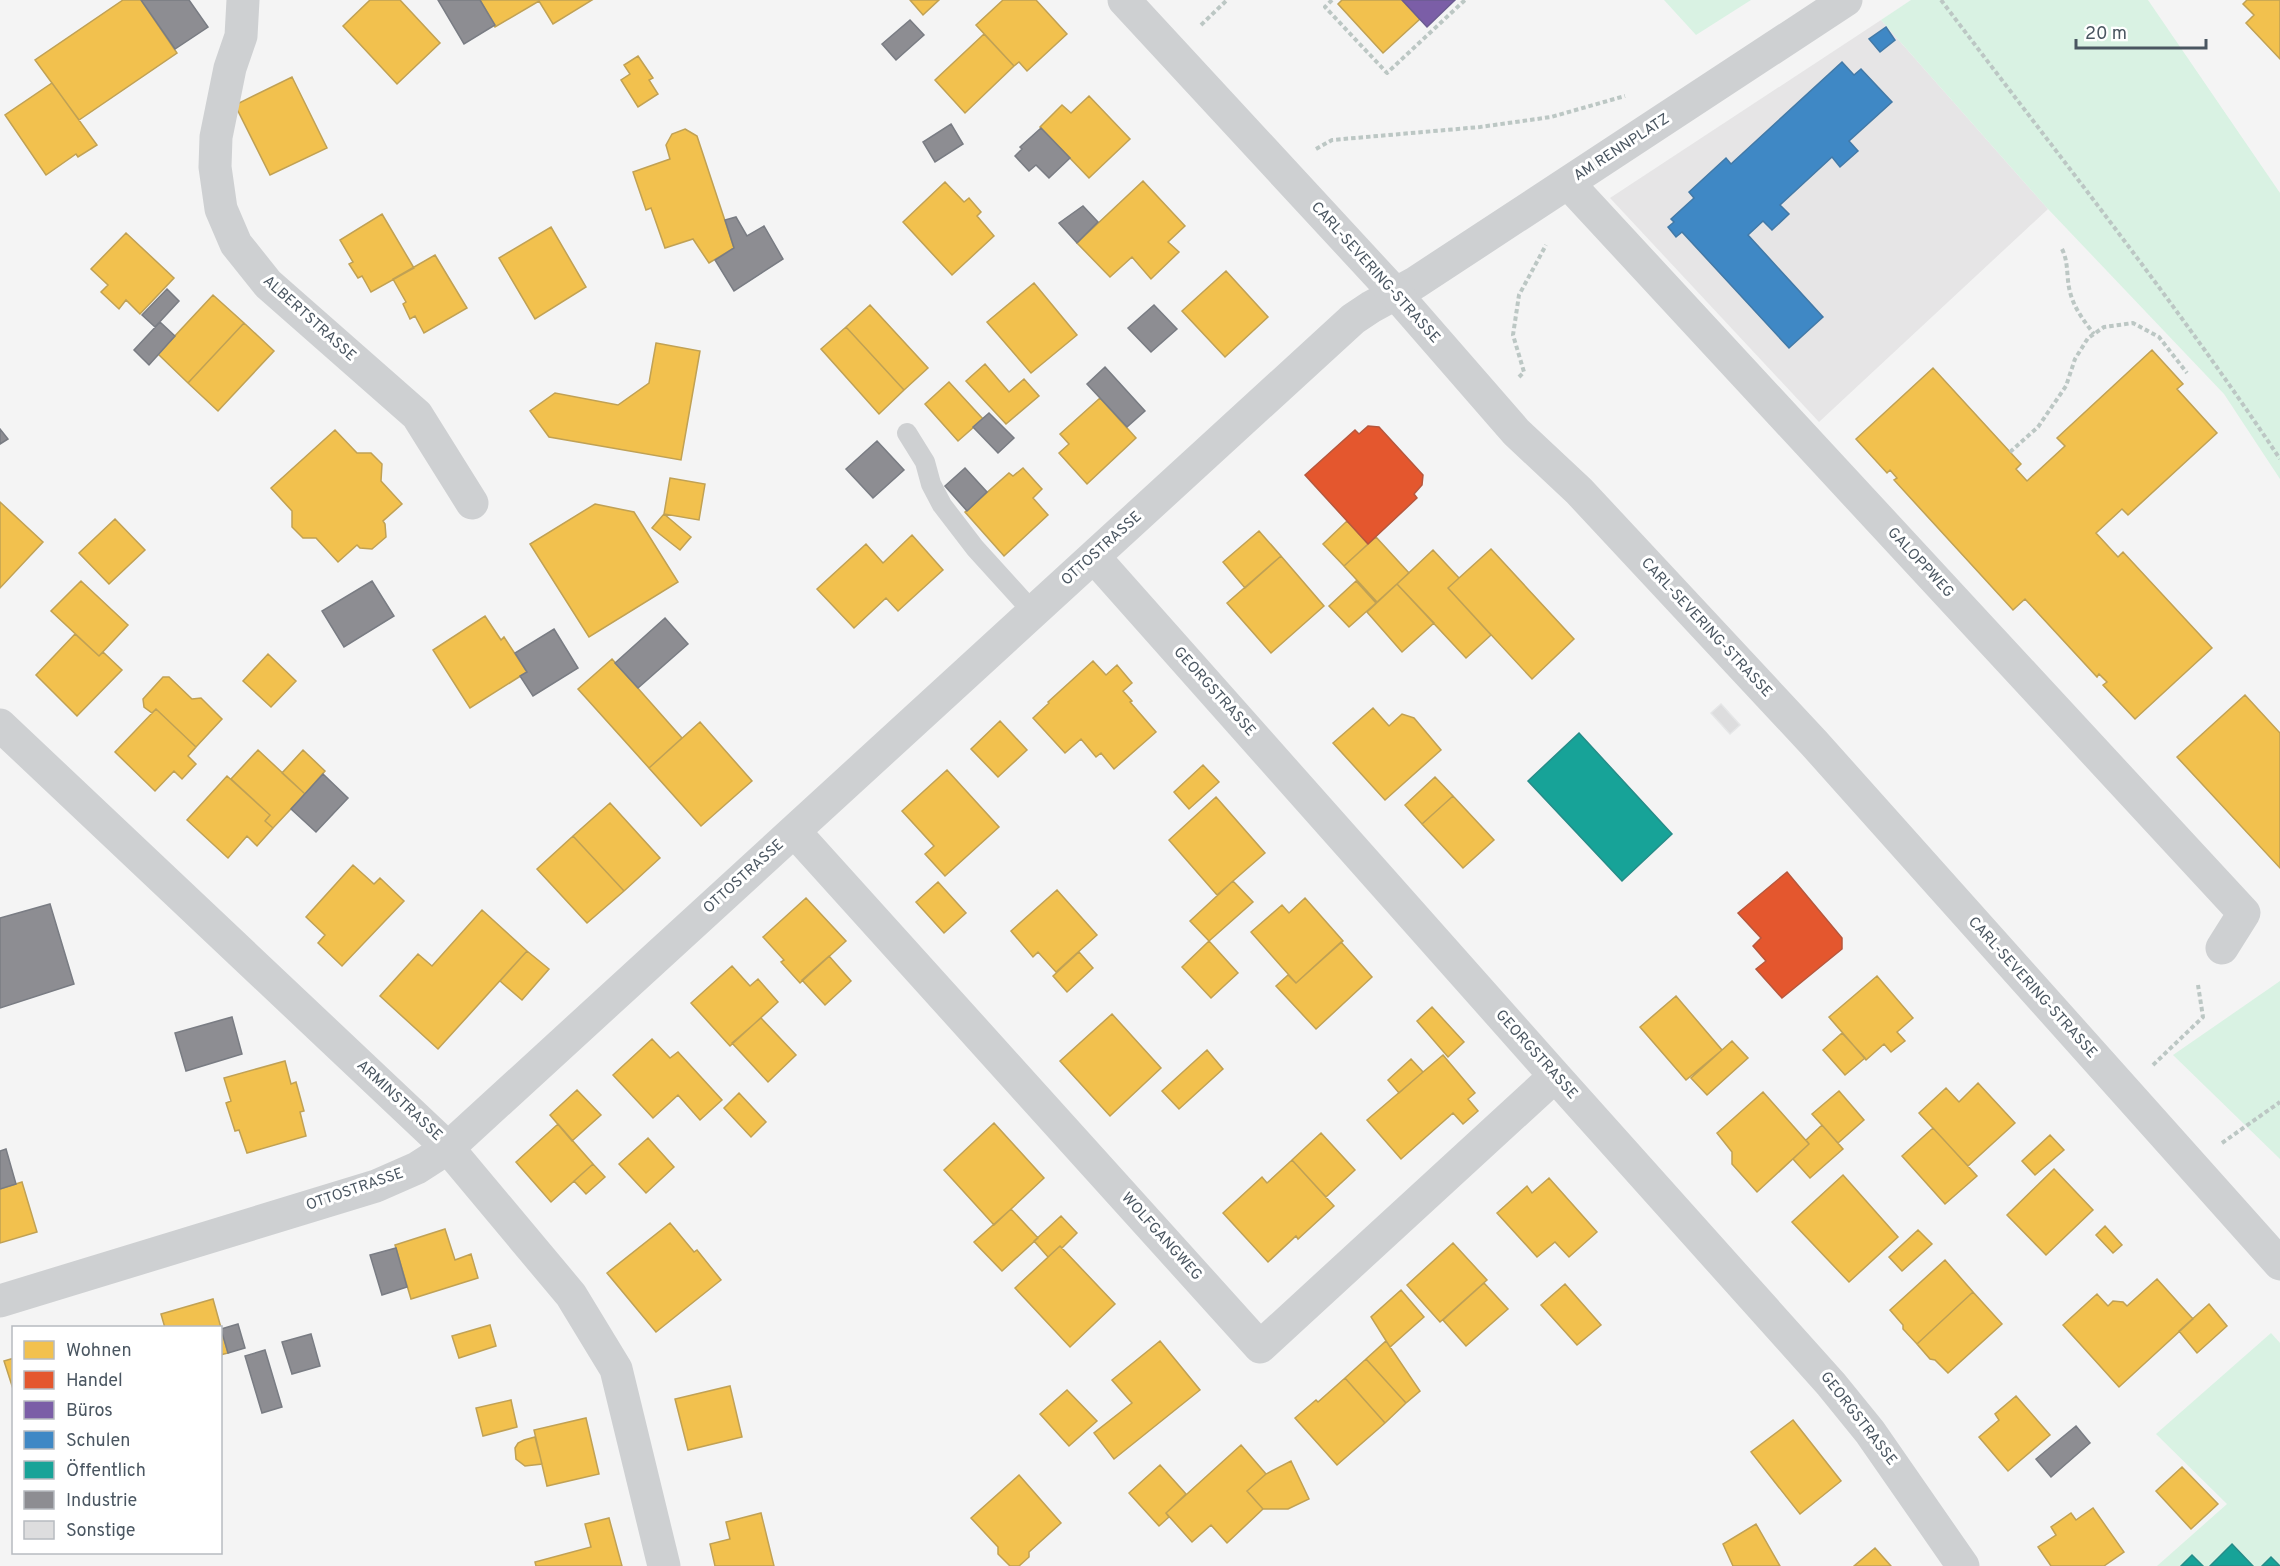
<svg xmlns="http://www.w3.org/2000/svg" width="2280" height="1566" font-family="Overpass,sans-serif">
<rect width="100%" height="100%" fill="#f4f4f4"/>
<path fill="#e6e5e6" d="M1881,20L2048,209L1819,422L1610,198Z"/>
<path fill="#d9f2e3" d="M1664,0H1751L1696,35Z
M1911,0H2148L2280,193V479L2224,394L2048,209L1881,20Z
M2280,981V1159L2173,1055Z
M2271,1333L2280,1343V1566H2157L2227,1504L2156,1434Z"/>
<path fill="#f2c14e" stroke="#c0a154" stroke-width="1.5" d="M123,0H141L177,53L79,120L35,60Z
M370,0H400L440,43L397,84L343,26Z
M480,0H592L553,24L539,1L495,27Z
M910,0H939L923,15Z
M1003,0H1036L1067,34L1027,71L1019,62L1014,66L976,25Z
M1342,0H1402L1420,19L1383,53L1338,4Z
M2247,0H2280V59L2246,23L2254,15L2243,4Z
M984,34L1014,66L965,113L935,80Z
M638,56L653,78L649,80L658,94L638,107L621,80L630,74L624,65Z
M292,77L327,148L270,175L235,105Z
M52,83L97,145L78,157L76,154L46,175L5,115Z
M1089,96L1130,139L1089,178L1040,127L1062,105L1071,113Z
M685,129L697,136L734,248L709,263L693,239L665,248L651,208L646,210L633,172L670,159L666,145L672,134Z
M1143,181L1185,226L1168,242L1179,252L1151,279L1132,257L1110,277L1077,243Z
M945,182L964,202L969,198L981,212L977,216L994,236L952,275L903,222Z
M382,214L414,268L371,292L362,276L358,278L349,264L353,262L340,240Z
M551,227L586,287L535,319L499,258Z
M126,233L174,278L140,314L126,300L119,309L101,292L108,285L91,269Z
M435,255L467,308L424,333L415,316L410,319L403,304L406,302L393,279Z
M1226,271L1268,317L1225,357L1182,311Z
M1034,283L1077,335L1031,373L987,322Z
M213,295L244,323L188,383L158,354Z
M870,305L928,368L904,390L846,327Z
M244,323L274,351L218,411L188,383Z
M846,327L904,390L879,414L821,349Z
M656,343L700,351L681,460L549,437L530,411L555,393L618,405L649,383Z
M2152,350L2183,384L2177,389L2217,433L2128,515L2122,509L2096,533L2118,557L2123,552L2212,648L2135,719L2103,685L2107,682L2099,674L2097,677L2025,599L2013,610L1894,480L1897,478L1890,470L1887,473L1856,439L1933,368L2021,464L2016,469L2027,481L2065,446L2057,438Z
M985,364L1009,392L1024,379L1039,396L1006,424L966,381Z
M949,382L983,419L958,441L925,404Z
M1100,398L1136,438L1087,484L1059,453L1069,444L1060,434Z
M335,430L357,453H371L382,464L381,481L402,504L383,521L385,524L386,537L372,549L360,548L357,545L338,562L316,538H303L292,527V511L271,488Z
M1023,468L1042,489L1033,498L1048,515L1004,556L965,512L1009,473L1013,476Z
M670,478L705,484L699,520L664,514Z
M0,502L43,542L0,588Z
M595,504L634,512L678,582L589,637L530,544Z
M664,514L691,537L680,550L652,528Z
M115,519L145,550L109,584L79,553Z
M1347,521L1368,544L1344,566L1323,544Z
M1259,531L1281,556L1245,588L1223,562Z
M912,535L943,570L898,611L886,598L854,628L817,589L866,544L883,563Z
M1376,537L1409,573L1377,602L1344,566Z
M1491,549L1574,639L1532,679L1448,588Z
M1433,550L1459,578L1448,588L1491,635L1466,658L1397,584Z
M1281,556L1324,606L1271,653L1227,603Z
M81,581L128,625L99,656L51,611Z
M1356,581L1376,603L1349,627L1329,606Z
M1397,584L1434,623L1402,652L1367,612Z
M485,616L501,640L504,637L527,672L470,708L433,650Z
M75,634L99,656L103,652L122,670L77,716L36,675Z
M268,654L296,681L271,707L243,681Z
M612,659L682,738L649,768L578,689Z
M1093,661L1106,675L1117,665L1132,683L1123,691L1132,701L1130,702L1156,732L1114,769L1101,753L1096,757L1081,739L1065,753L1033,718L1049,703L1048,702Z
M163,677H169L192,699L201,698L222,719L196,747L156,709L152,713L144,707L143,699Z
M2245,695L2280,733V868L2177,757Z
M1373,708L1389,726L1402,714L1414,718L1441,750L1385,800L1333,743Z
M156,709L196,747L188,756L196,764L182,779L174,771L155,791L115,752Z
M1000,721L1027,750L998,777L971,749Z
M700,722L752,781L701,826L649,768Z
M258,750L305,794L273,828L265,821L270,815L231,779Z
M303,750L325,771L305,794L282,773Z
M1203,765L1219,782L1189,809L1174,792Z
M947,770L999,827L945,876L925,854L934,846L902,811Z
M227,776L270,815L265,821L273,828L257,846L247,836L228,858L187,820Z
M1435,777L1453,796L1422,824L1405,805Z
M1453,796L1494,840L1463,868L1422,824Z
M1216,797L1265,853L1217,895L1169,840Z
M610,803L660,858L624,891L573,836Z
M573,836L624,891L587,923L537,869Z
M353,865L374,884L380,878L404,901L342,966L318,943L325,935L306,917Z
M1233,881L1253,902L1209,941L1190,921Z
M938,882L966,913L944,933L916,902Z
M1057,890L1097,935L1056,972L1038,952L1033,957L1011,931Z
M806,898L846,941L800,983L781,962L784,960L763,937Z
M1305,898L1343,941L1296,983L1251,932L1282,905L1289,913Z
M482,910L527,951L438,1049L380,996L418,954L432,966Z
M1209,941L1238,973L1211,998L1182,967Z
M1341,942L1372,977L1316,1029L1276,986L1288,975L1296,983Z
M527,951L549,969L522,1000L500,981Z
M1079,952L1093,968L1067,992L1053,976Z
M829,956L851,981L825,1005L802,980Z
M732,966L750,986L758,979L778,1002L730,1046L691,1003Z
M1877,976L1913,1018L1897,1032L1905,1041L1891,1052L1884,1044L1866,1060L1829,1017Z
M1676,996L1722,1050L1686,1080L1640,1027Z
M1432,1007L1464,1042L1448,1057L1417,1021Z
M1112,1014L1161,1068L1110,1116L1060,1061Z
M761,1018L796,1055L768,1082L732,1043Z
M1842,1033L1865,1058L1845,1075L1823,1050Z
M652,1039L670,1058L678,1052L722,1100L700,1120L678,1095L653,1118L613,1075Z
M1732,1041L1748,1058L1707,1095L1691,1078Z
M1207,1050L1223,1069L1179,1109L1162,1091Z
M1443,1055L1475,1093L1468,1099L1478,1111L1463,1124L1453,1113L1401,1159L1367,1120Z
M1411,1059L1423,1072L1399,1093L1388,1080Z
M285,1061L291,1084L296,1082L304,1111L300,1112L306,1136L247,1153L239,1130L235,1131L226,1103L231,1101L224,1078Z
M1978,1083L2015,1123L1968,1166L1919,1113L1946,1088L1959,1102Z
M577,1090L601,1115L572,1141L550,1115Z
M1839,1091L1864,1120L1838,1143L1812,1114Z
M1763,1092L1809,1144L1757,1192L1732,1164V1152L1717,1133Z
M739,1093L766,1122L751,1137L724,1108Z
M994,1123L1044,1178L994,1225L944,1170Z
M558,1124L593,1164L551,1202L516,1162Z
M1822,1125L1843,1149L1810,1178L1793,1159L1809,1144L1806,1140Z
M1933,1128L1977,1176L1945,1204L1902,1156Z
M1321,1133L1355,1170L1326,1197L1292,1160Z
M2050,1135L2064,1150L2035,1175L2022,1161Z
M648,1138L674,1167L646,1193L619,1164Z
M1292,1160L1334,1206L1298,1239L1296,1236L1268,1262L1223,1213L1262,1177L1267,1183Z
M593,1164L605,1177L586,1194L574,1181Z
M2054,1169L2093,1210L2046,1255L2007,1215Z
M1843,1175L1898,1237L1849,1282L1792,1222Z
M1549,1178L1597,1232L1569,1257L1555,1242L1537,1257L1497,1213L1527,1186L1532,1193Z
M22,1182L37,1232L0,1243V1189Z
M1011,1209L1038,1238L1002,1271L974,1242Z
M1061,1216L1077,1233L1062,1248L1060,1246L1048,1257L1034,1241Z
M670,1223L694,1252L697,1250L721,1280L656,1332L607,1273Z
M2105,1226L2122,1245L2113,1253L2096,1235Z
M445,1229L455,1260L471,1254L478,1278L411,1299L395,1245Z
M1918,1230L1932,1244L1902,1271L1889,1257Z
M1453,1243L1487,1280L1440,1322L1407,1285Z
M1060,1246L1115,1304L1070,1347L1015,1288Z
M1945,1260L1973,1292L1917,1344L1903,1329V1325L1890,1310Z
M2157,1279L2193,1319L2119,1387L2063,1325L2097,1294L2108,1306L2113,1301L2123,1302L2127,1306Z
M1484,1283L1508,1309L1466,1346L1443,1320Z
M1565,1284L1601,1325L1577,1345L1541,1305Z
M1401,1290L1424,1317L1390,1347L1371,1317Z
M1973,1292L2002,1324L1948,1373L1935,1360L1930,1359L1917,1344Z
M213,1299L228,1353L220,1355V1328H165L161,1314Z
M2209,1304L2227,1326L2197,1353L2179,1331Z
M490,1325L496,1346L459,1358L452,1336Z
M1160,1341L1200,1390L1114,1459L1094,1433L1132,1403L1112,1380Z
M1386,1341L1420,1391L1406,1403L1366,1359Z
M14,1358V1392L4,1361Z
M1366,1359L1406,1403L1385,1423L1345,1378Z
M1345,1378L1385,1423L1337,1465L1295,1418L1316,1400L1318,1402Z
M730,1386L742,1437L688,1450L675,1399Z
M1067,1390L1097,1421L1069,1446L1040,1414Z
M2016,1396L2050,1435L2008,1471L1979,1437L1999,1420L1995,1414Z
M511,1400L517,1427L483,1436L476,1408Z
M586,1418L599,1474L547,1486L534,1430Z
M1793,1420L1841,1481L1800,1514L1751,1452Z
M535,1437L542,1464L525,1466L516,1459L515,1448L518,1443L524,1440Z
M1241,1445L1266,1474L1247,1491L1263,1509L1227,1543L1211,1525L1192,1542L1166,1513Z
M1291,1461L1309,1499L1288,1509H1263L1247,1491L1266,1474Z
M1160,1465L1186,1494L1166,1513L1169,1517L1159,1526L1129,1493Z
M2182,1467L2218,1504L2191,1529L2156,1491Z
M1019,1475L1061,1523L1029,1552V1557L1019,1566H1010L998,1554V1547L971,1518Z
M2093,1508L2124,1552L2104,1566H2051L2038,1547L2056,1535L2051,1527L2071,1513L2076,1520Z
M761,1513L774,1566H715L710,1544L730,1539L726,1522Z
M609,1518L622,1566H536L535,1562L591,1547L585,1524Z
M1756,1524L1780,1566H1733L1723,1544Z
M1875,1548L1891,1566H1854Z"/>
<path fill="#e4572e" stroke="#b6573d" stroke-width="1.5" d="M1368,426L1379,427L1423,475L1422,485L1414,494L1417,498L1368,544L1305,475L1355,430L1359,434Z
M1787,872L1842,938V949L1782,998L1756,969L1766,961L1753,946L1761,938L1738,913Z"/>
<path fill="#7b5ea7" stroke="#6c5c92" stroke-width="1.5" d="M1402,0H1455L1427,27Z"/>
<path fill="#3f88c5" stroke="#4279a7" stroke-width="1.5" d="M1886,27L1895,40L1880,52L1869,39Z
M1842,62L1854,75L1861,69L1892,102L1849,141L1858,151L1840,167L1832,157L1780,205L1789,214L1772,230L1763,221L1748,235L1823,317L1789,348L1682,232L1676,237L1668,227L1674,222L1671,219L1694,198L1689,192L1726,158L1731,164Z"/>
<path fill="#17a398" stroke="#268c88" stroke-width="1.5" d="M1579,733L1672,834L1622,881L1528,781Z
M2232,1544L2253,1566H2210Z
M2192,1555L2203,1566H2181Z
M2271,1557L2280,1566H2262Z"/>
<path fill="#8d8d92" stroke="#797c83" stroke-width="1.5" d="M141,0H189L208,27L175,49Z
M438,0H480L495,25L464,44Z
M910,20L924,35L896,60L882,44Z
M951,124L963,144L935,162L923,142Z
M1041,128L1070,158L1049,178L1036,165L1029,171L1015,156L1022,149L1020,147Z
M1083,206L1098,222L1077,243L1059,223Z
M736,217L747,236L764,226L783,259L734,291L715,260L734,248L725,220Z
M167,289L179,301L155,327L142,315Z
M1154,305L1177,329L1151,352L1128,328Z
M160,322L175,336L149,365L134,350Z
M1105,367L1145,411L1127,427L1087,384Z
M989,413L1014,438L998,453L973,427Z
M0,429L8,439L0,444Z
M877,441L904,470L873,498L846,469Z
M965,468L987,492L967,511L945,486Z
M372,581L394,616L344,647L322,611Z
M665,618L688,644L638,688L615,663Z
M554,629L578,668L533,696L520,676L527,672L515,653Z
M323,774L348,798L316,832L291,809Z
M50,904L74,984L0,1008V918Z
M232,1017L242,1054L186,1071L175,1033Z
M6,1149L16,1184L0,1189V1151Z
M396,1248L407,1287L382,1295L370,1255Z
M238,1324L245,1348L228,1353L221,1329Z
M311,1334L320,1366L292,1374L282,1342Z
M265,1350L282,1407L262,1413L245,1356Z
M2076,1426L2090,1443L2051,1477L2036,1459Z"/>
<path fill="#ddddde" stroke="#e5e6e7" stroke-width="1.5" d="M1721,704L1740,725L1730,734L1711,713Z"/>
<g fill="none" stroke-linecap="round" stroke-linejoin="round">
<path stroke="#bcc7c4" stroke-width="4" stroke-dasharray="4.5 3" stroke-linecap="butt" d="M1332,0L1325,7L1387,73L1465,0
M1941,0C2055,151 2175,301 2280,459
M1201,25L1227,0
M1316,149L1332,140L1480,127L1551,117L1625,96
M2062,249C2069,263 2066,277 2070,292C2074,308 2084,321 2094,334
M1519,377L1524,372L1513,335L1519,295L1546,245
M2010,452L2038,427L2066,386L2075,359L2088,338L2104,327L2133,323L2159,337L2187,373
M2153,1065L2203,1017L2198,985
M2222,1143L2280,1102"/>
<path stroke="#ced0d2" stroke-width="20" d="M907,433L925,462L931,484L942,505L975,548L1033,612"/>
<path stroke="#ced0d2" stroke-width="33" d="M243,0L241,36L230,68L216,137L215,167L221,209L236,244L268,284L417,415L472,503
M1568,183L2244,913L2222,948
M1094,557L1555,1076L1831,1384L1870,1432L1963,1566
M0,725L448,1148L571,1295L616,1369L664,1566
M794,831L1260,1347L1555,1076
M0,1301L376,1186L417,1168L448,1148L1353,319L1371,307L1415,283L1846,0"/>
<path stroke="#ced0d2" stroke-width="33" d="M1124,0L1395,293L1516,432L1579,491L1814,743L2280,1264"/>
</g>
<g text-anchor="middle" dominant-baseline="central" stroke-width="6" stroke-linejoin="round" paint-order="stroke">
<g font-size="15" fill="#4a5661" stroke="#fff">
<text transform="translate(1622 148) rotate(-33)">AM RENNPLATZ</text>
<text transform="translate(1375 273) rotate(48)">CARL-SEVERING-STRASSE</text>
<text transform="translate(309 319) rotate(42)">ALBERTSTRASSE</text>
<text transform="translate(1102 549) rotate(-42)">OTTOSTRASSE</text>
<text transform="translate(1920 563) rotate(47)">GALOPPWEG</text>
<text transform="translate(1706 628) rotate(47)">CARL-SEVERING-STRASSE</text>
<text transform="translate(1214 692) rotate(48)">GEORGSTRASSE</text>
<text transform="translate(744 877) rotate(-42)">OTTOSTRASSE</text>
<text transform="translate(2032 988) rotate(48)">CARL-SEVERING-STRASSE</text>
<text transform="translate(1536 1055) rotate(48)">GEORGSTRASSE</text>
<text transform="translate(399 1101) rotate(43)">ARMINSTRASSE</text>
<text transform="translate(355 1190) rotate(-19)">OTTOSTRASSE</text>
<text transform="translate(1161 1237) rotate(48)">WOLFGANGWEG</text>
<text transform="translate(1858 1419) rotate(52)">GEORGSTRASSE</text>
</g>
</g>
<rect x="12" y="1326" width="210" height="228" fill="#ffffff" stroke="#b7bbc0" stroke-width="1.5"/>
<rect x="24" y="1341" width="30" height="18" fill="#f2c14e" stroke="#b7bbc0" stroke-width="1.5"/>
<text x="66" y="1356" font-size="18" fill="#4a5661">Wohnen</text>
<rect x="24" y="1371" width="30" height="18" fill="#e4572e" stroke="#b7bbc0" stroke-width="1.5"/>
<text x="66" y="1386" font-size="18" fill="#4a5661">Handel</text>
<rect x="24" y="1401" width="30" height="18" fill="#7b5ea7" stroke="#b7bbc0" stroke-width="1.5"/>
<text x="66" y="1416" font-size="18" fill="#4a5661">Büros</text>
<rect x="24" y="1431" width="30" height="18" fill="#3f88c5" stroke="#b7bbc0" stroke-width="1.5"/>
<text x="66" y="1446" font-size="18" fill="#4a5661">Schulen</text>
<rect x="24" y="1461" width="30" height="18" fill="#17a398" stroke="#b7bbc0" stroke-width="1.5"/>
<text x="66" y="1476" font-size="18" fill="#4a5661">Öffentlich</text>
<rect x="24" y="1491" width="30" height="18" fill="#8d8d92" stroke="#b7bbc0" stroke-width="1.5"/>
<text x="66" y="1506" font-size="18" fill="#4a5661">Industrie</text>
<rect x="24" y="1521" width="30" height="18" fill="#ddddde" stroke="#b7bbc0" stroke-width="1.5"/>
<text x="66" y="1536" font-size="18" fill="#4a5661">Sonstige</text>
<path d="M2076 39v9h130v-9" fill="none" stroke="#4a5661" stroke-width="3"/>
<text x="2085" y="39" font-size="18" fill="#4a5661" stroke="#ffffff" stroke-width="4.5" paint-order="stroke">20 m</text>
</svg>
